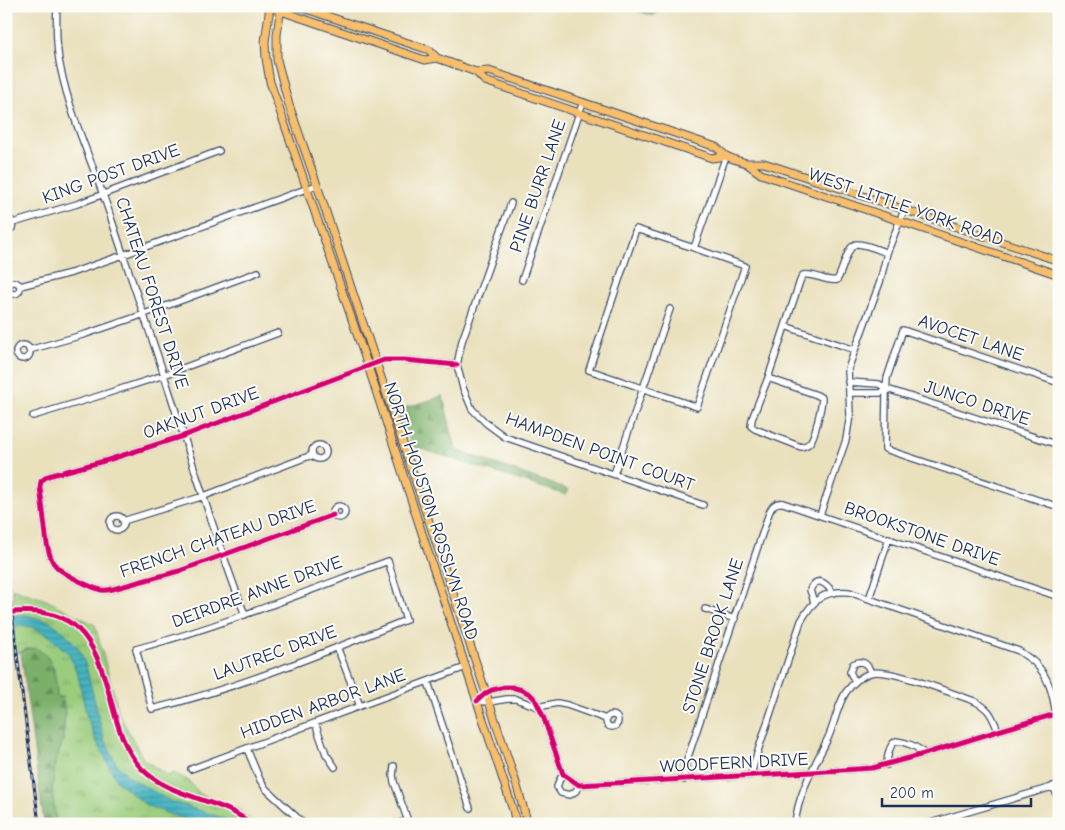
<svg xmlns="http://www.w3.org/2000/svg" width="1065" height="830" font-family="'Comic Neue',sans-serif">
<defs>
<pattern id="grass-tufts" width="24" height="20" patternUnits="userSpaceOnUse" patternTransform="scale(1.25)"><rect width="24" height="20" fill="#9acc7b"/><path d="M3 7l-1-3M5 7V3M7 7l1-3M15 17l-1-3M17 17v-4M19 17l1-3" fill="none" stroke="#7da668"/></pattern>
<pattern id="forest-firs" width="22" height="20" patternUnits="userSpaceOnUse" patternTransform="scale(1.25)"><rect width="22" height="20" fill="#7bb06b"/><path d="M5 1l3.5 6h-7zM16 11l3.5 6h-7z" fill="#64905b"/></pattern>
<pattern id="water-rules" width="6" height="5" patternUnits="userSpaceOnUse" patternTransform="scale(1.25)"><rect width="6" height="5" fill="#44b3be"/><path d="M0 2.5h6" fill="none" stroke="#38929e"/></pattern>
</defs>
<rect width="100%" height="100%" fill="#fdfcf7"/>
<filter id="ink" filterUnits="userSpaceOnUse"><feTurbulence type="fractalNoise" baseFrequency=".02" numOctaves="2"/><feDisplacementMap in="SourceGraphic" scale="10" xChannelSelector="R" yChannelSelector="G"/><feConvolveMatrix kernelMatrix="1 2 1 2 8 2 1 2 1" color-interpolation-filters="sRGB"/></filter>
<filter id="wash" filterUnits="userSpaceOnUse"><feTurbulence type="fractalNoise" baseFrequency=".0096" numOctaves="4" result="noise"/><feDisplacementMap in="SourceGraphic" scale="20" xChannelSelector="R" yChannelSelector="G"/><feGaussianBlur stdDeviation="1.12" result="paint"/><feColorMatrix in="noise" values="0 0 0 0 0 0 0 0 0 0 0 0 0 0 0 0 0 1.4 0 .05"/><feComposite in="paint" operator="in"/></filter>
<g filter="url(#wash)">
<rect width="100%" height="100%" fill="#e9e0bc"/>
<path fill="url(#grass-tufts)" stroke="#5a7e6c" d="M12,588L46,600L95,625L119,714L140,753L144,760L168,776L173,773L188,780L200,794L237,808L255,824H56L52,791L55,764L63,740L65,713L62,698H57C57,686 54,678 53,667L26,649L21,652L6,654V599L14,598Z"/>
<path fill="url(#forest-firs)" stroke="#4b7064" d="M624,6H664L663,9L653,16Z
M443,396L456,450L569,490L566,495L412,446L398,410Z
M35,648C37,649 40,650 42,652C54,660 57,684 57,697H62L65,712L63,740L55,764L52,791L56,824H44L21,652L26,649Z"/>
<path fill="url(#water-rules)" stroke="#30718e" d="M25,615L48,621L56,626L68,636L79,649L86,666L104,739L117,765L132,779L170,801L226,819L231,824H201L166,813L146,805L117,781L95,738L86,714L78,675L69,654L48,635L32,627L21,625L6,629V616Z"/>
</g>
<g filter="url(#ink)">
<g fill="none" stroke-linecap="round" stroke-linejoin="round">
<g stroke="#3a4a6c" stroke-width="8">
<path id="minor" d="M57,6C56,27 56,50 61,70C72,122 96,170 112,221C129,273 148,326 165,378C191,458 215,537 245,615
M511,203L462,341L457,365L463,388L472,409L486,423L505,437L703,505
M6,218L10,219L13,223
M13,223L77,204L219,151
M636,229L694,248L745,266L697,407L589,370Z
M6,232L12,228L13,223
M694,248L726,156
M522,280L583,102
M8 288a6 6 0 1 1 12 0a6 6 0 1 1-12 0Z
M20,286L71,273L123,255L317,185
M785,326L855,350
M16 352a7 7 0 1 1 14 0a7 7 0 1 1-14 0Z
M29,350L86,334L136,317L258,272
M768,378L817,395L822,398C822,405 815,435 811,441C809,445 805,446 801,447L755,429L751,426L752,419L768,378L800,281L803,275C815,273 825,282 837,280C843,272 847,244 857,244C866,244 879,250 887,253
M848,382L879,384L887,389L1059,445
M1059,383L903,330L887,378L886,394L885,449L1059,507
M849,393H880L887,389
M33,416L99,396L164,375L278,333
M312 452a7 7 0 1 1 14 0a7 7 0 1 1-14 0Z
M614,474L670,309
M333 512a6 6 0 1 1 12 0a6 6 0 1 1-12 0Z
M333,515L179,571L113,589C109,590 106,591 101,590C92,588 61,573 56,566C50,560 49,552 47,544L40,487L41,481L48,476L108,460L183,436L384,360H404L457,365
M820,515L846,440L850,415L848,369L880,282L887,253L904,210
M110 523a7 7 0 1 1 14 0a7 7 0 1 1-14 0Z
M123,521L204,496L312,455
M388,561L406,620C323,653 239,688 152,709L136,649C222,626 305,592 388,561Z
M869,599L889,538
M814,602L810,590C817,575 826,583 833,593
M705,609L735,619
M337,647L360,706
M428,682L470,808
M855,682L850,672L853,664C862,659 868,664 871,673
M477,701L486,693L492,690L505,687H512L522,690L530,694L535,699L543,716L563,774L579,785L812,772L872,768L924,754L998,731L1059,713
M477,701L489,702L507,699H516L538,707
M538,707L557,703L567,705L606,719
M606 721a6 6 0 1 1 12 0a6 6 0 1 1-12 0Z
M315,723L326,754L335,767
M247,749L260,780L266,789L304,824
M887,765C887,757 889,745 896,741C905,742 918,746 924,754
M394,766L393,775L394,782L409,824
M191,769L360,706L466,667
M563,774L559,781L557,787L561,793L570,795L576,791L579,785
M751,775L755,760L801,621C813,600 824,590 849,592L1019,651C1024,655 1030,658 1035,663C1049,677 1053,695 1056,714
M684,780L686,763L769,513C772,506 775,502 783,503L1059,597
M1053,786L1059,799
M395,824L408,821
M795,824C798,793 815,765 828,738C835,723 837,706 846,692C852,684 861,676 870,673C888,667 953,694 974,701C989,708 992,715 998,731
M927,824L1059,785"/>
</g>
<g stroke="#3a4a6c" stroke-width="9">
<path id="major" d="M266,6L425,60L437,58
M270,6L265,42L266,58L270,82L368,366L451,623L513,810L516,824
M281,6L277,35V60L289,105L317,185L516,783L528,824
M297,6L429,50L437,58L476,72L489,71L716,147L726,156
M476,72L485,81L712,158L726,156L733,159L746,163L761,174L1059,275
M747,163H764L1059,261"/>
</g>
<use href="#minor" stroke="#fff" stroke-width="5.5"/>
<use href="#major" stroke="#f7bf6c" stroke-width="7"/>
<g stroke="#1b2f5e" stroke-width="3">
<path id="rail" d="M6,569L39,824"/>
</g>
<use href="#rail" stroke="#fdfcf7" stroke-width="1" stroke-dasharray="4" stroke-linecap="butt"/>
<g stroke="#fdfcf7" stroke-width="8">
<path id="cycleway" d="M333,515L179,571L113,589C109,590 106,591 101,590C92,588 61,573 56,566C50,560 49,552 47,544L40,487L41,481L48,476L108,460L183,436L384,360H404L457,365
M6,613C75,604 94,636 110,697C117,723 123,749 142,769C173,800 220,797 251,824
M477,701L486,693L492,690L505,687H512L522,690L530,694L535,699L543,716L563,774L579,785L812,772L872,768L924,754L998,731L1059,713"/>
</g>
<use href="#cycleway" stroke="#d6006c" stroke-width="5"/>
</g>
</g>
<g text-anchor="middle" dominant-baseline="central" stroke-width="4" stroke-linejoin="round" paint-order="stroke">
<g font-size="18" fill="#1b2f5e" stroke="#fdfcf7">
<text transform="translate(111 174) rotate(-20)">KING POST DRIVE</text>
<text transform="translate(538 186) rotate(-71)">PINE BURR LANE</text>
<text transform="translate(906 207) rotate(19)">WEST LITTLE YORK ROAD</text>
<text transform="translate(152 293) rotate(72)">CHATEAU FOREST DRIVE</text>
<text transform="translate(971 338) rotate(19)">AVOCET LANE</text>
<text transform="translate(977 403) rotate(18)">JUNCO DRIVE</text>
<text transform="translate(201 413) rotate(-20)">OAKNUT DRIVE</text>
<text transform="translate(600 452) rotate(20)">HAMPDEN POINT COURT</text>
<text transform="translate(431 511) rotate(72)">NORTH HOUSTON ROSSLYN ROAD</text>
<text transform="translate(922 534) rotate(19)">BROOKSTONE DRIVE</text>
<text transform="translate(218 539) rotate(-19)">FRENCH CHATEAU DRIVE</text>
<text transform="translate(257 592) rotate(-20)">DEIRDRE ANNE DRIVE</text>
<text transform="translate(713 636) rotate(-72)">STONE BROOK LANE</text>
<text transform="translate(275 653) rotate(-20)">LAUTREC DRIVE</text>
<text transform="translate(323 704) rotate(-20)">HIDDEN ARBOR LANE</text>
<text transform="translate(734 763) rotate(-3)">WOODFERN DRIVE</text>
</g>
</g>
<rect width="1065" height="830" fill="none" stroke="#fdfcf7" stroke-width="25"/>
<path d="M882 798v8h149v-8" fill="none" stroke="#1b2f5e" stroke-width="2.5"/>
<text x="890" y="798" font-size="15" fill="#1b2f5e" stroke="#fdfcf7" stroke-width="4" paint-order="stroke">200 m</text>
</svg>
